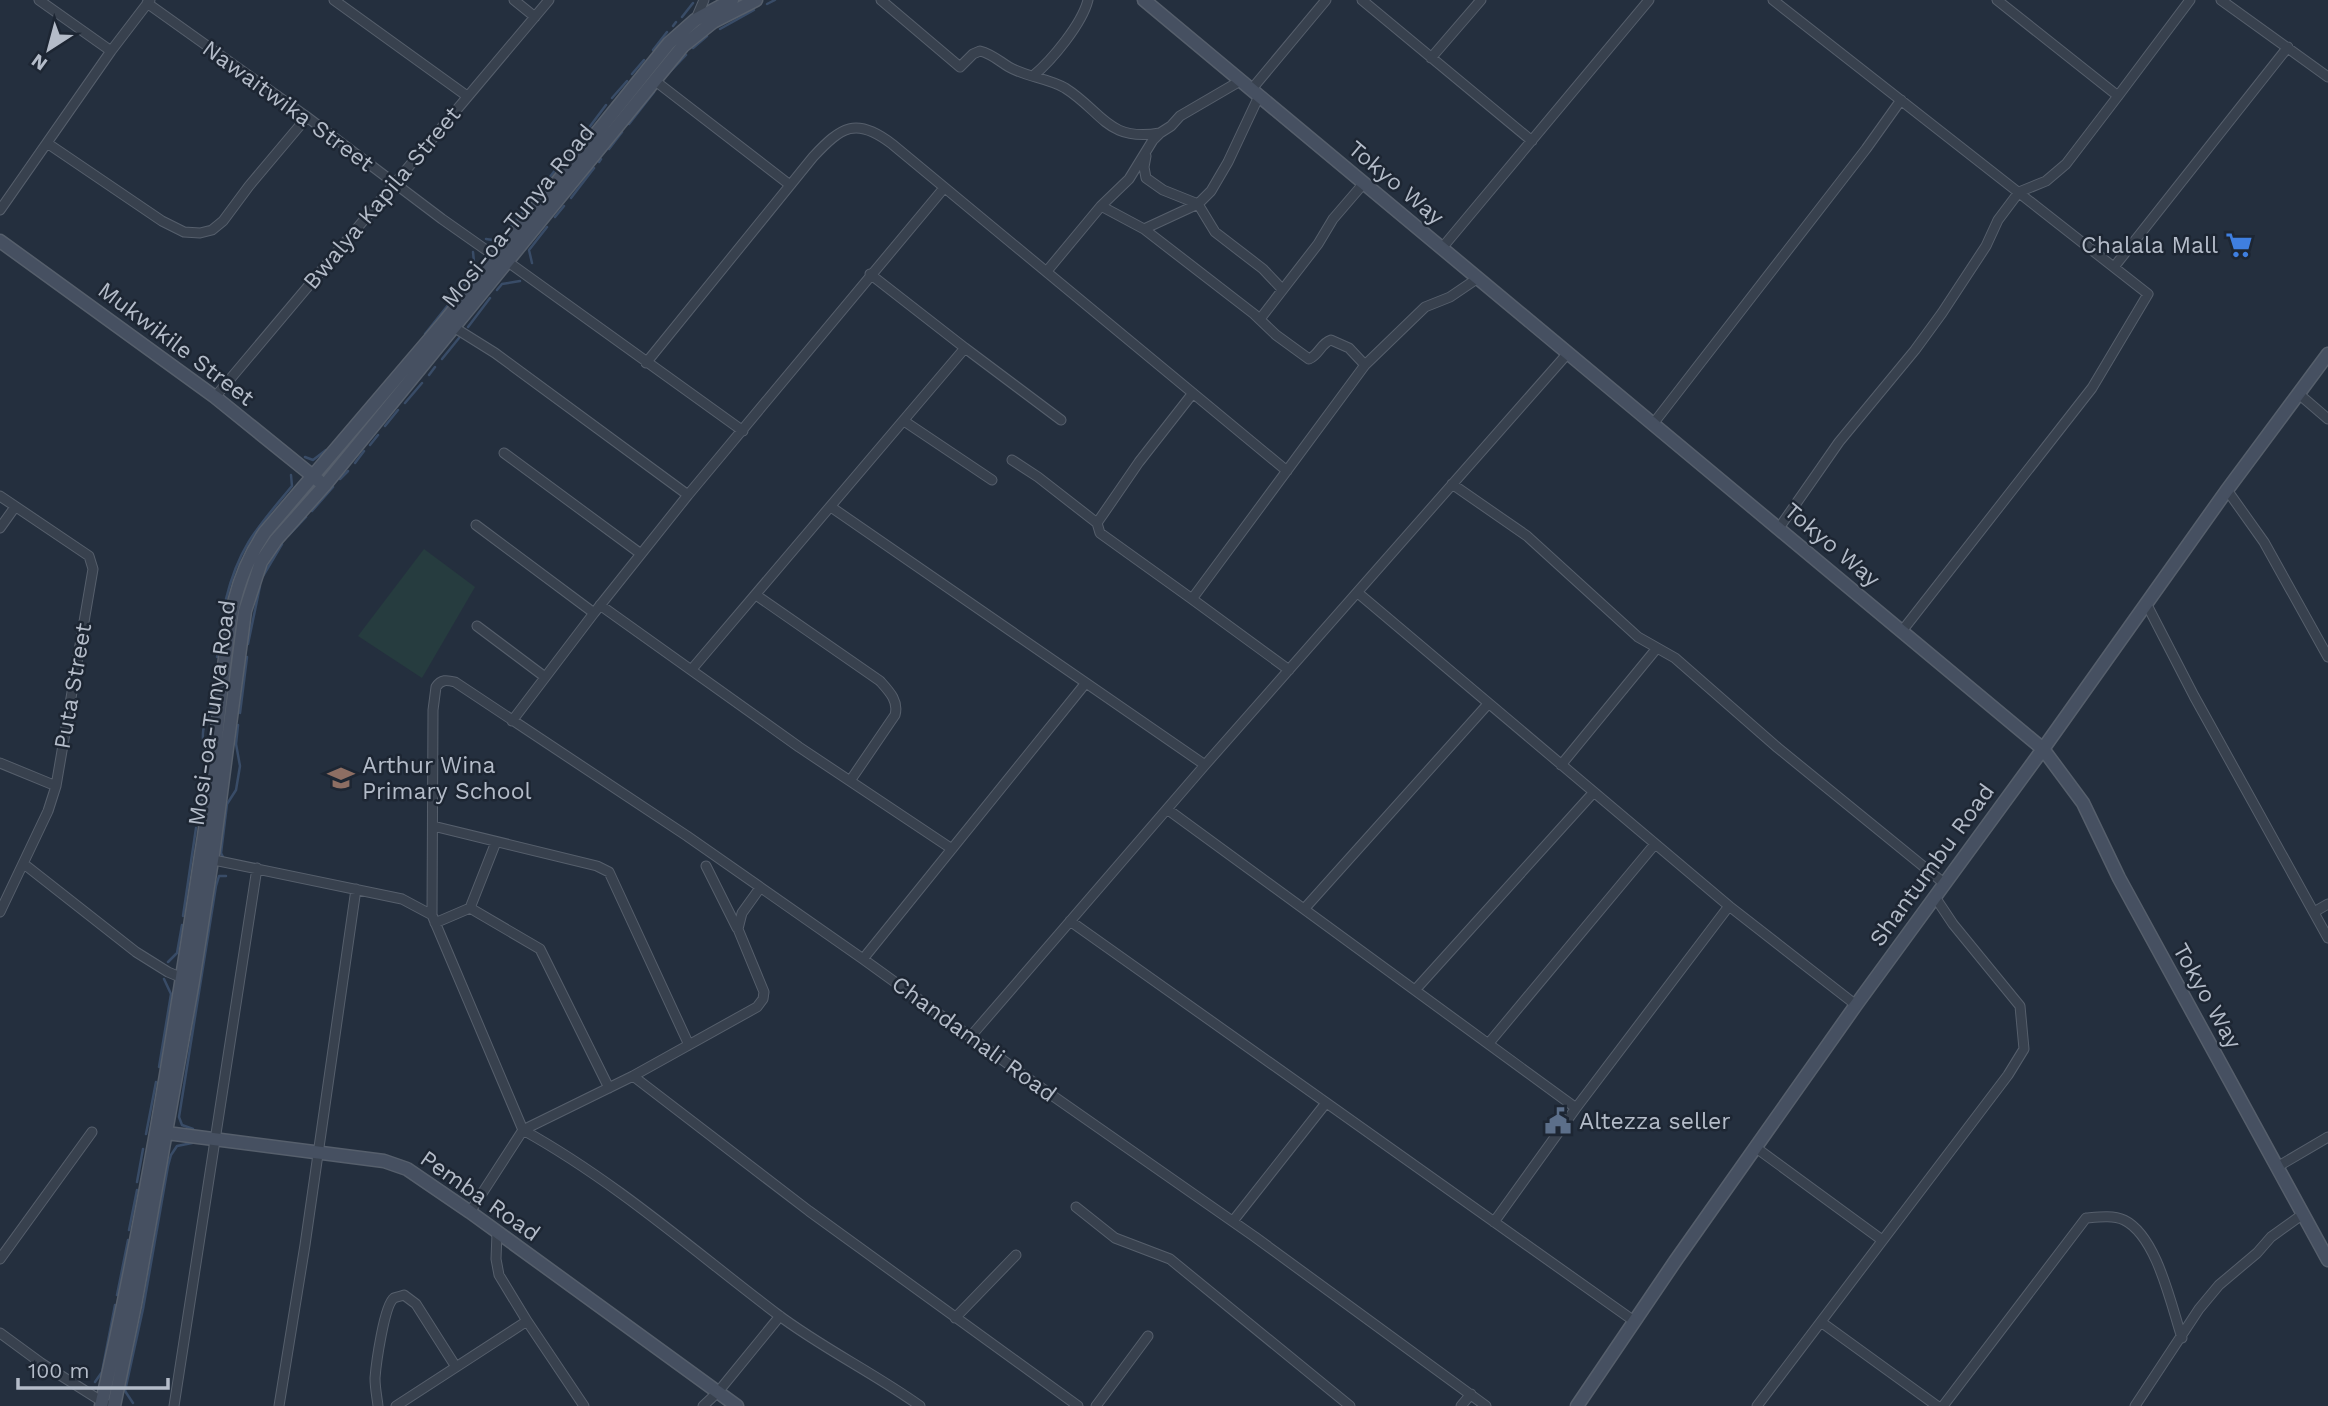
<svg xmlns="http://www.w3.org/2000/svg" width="2328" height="1406" font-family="'Work Sans',sans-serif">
<rect width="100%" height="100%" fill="#242f3e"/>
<path fill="#263c3f" d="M424,549L475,587L422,678L358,636Z"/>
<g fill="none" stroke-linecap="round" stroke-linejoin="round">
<path stroke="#394c67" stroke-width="2.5" d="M767,4L775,0
M682,17L693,3
M673,26L676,22
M720,29L754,10
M693,48L707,36
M653,50L667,32
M632,74L644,60
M667,75L686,55
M612,98L627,81
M629,124L654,92
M582,137L606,105
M609,149L622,132
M599,162L601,159
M543,186L569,152
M571,198L594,168
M533,199L538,193
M555,217L564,206
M505,234L528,205
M486,239L499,241
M532,263L529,250L547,227
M497,290L502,284L520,281
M458,292L475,272L473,252
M468,327L490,298
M425,334L452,300
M442,359L459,338
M429,375L435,367
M405,403L422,383
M385,426L398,410
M370,445L378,435
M305,457L313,460L326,450
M355,463L364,451
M340,479L348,471
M312,511L333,487
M288,536L306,517
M263,576L282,544
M226,599C239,546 258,527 292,486L291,475
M248,644L260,586
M217,657L221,632
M240,713L247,657
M205,755C201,736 202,724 212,707
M204,768L205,764
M201,793L203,777
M198,819L200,801
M223,857L221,853L227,804L236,790L240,766L236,744L238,725
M183,916L196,828
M168,962L177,953L182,925
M159,1067L171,994L164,979
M193,1129L182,1125L179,1117L216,886L219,876H226
M146,1134L156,1082
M137,1182L143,1149
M129,1230L137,1190
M117,1295L128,1240
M95,1382L102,1372L115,1305
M133,1403L125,1391L143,1309L168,1166L171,1155L177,1146L192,1143"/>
<g stroke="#565f6c" stroke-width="11">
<path id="street" d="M39,0L111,51
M334,0L467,96
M514,0L535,17
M881,0L960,67L973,54L980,51C992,54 999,61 1009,67C1026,77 1048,78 1065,88C1103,112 1107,142 1160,133
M1362,0L1532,141
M1773,0L2148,294L2092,388L1902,631
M1997,0L2118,96L2190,0
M2221,0L2328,77
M147,3L307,117L442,219L496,257L508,262L743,431
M695,21L704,0
M1431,58L1481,0
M1033,76C1052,60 1082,24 1088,0
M654,80L790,185
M1251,90L1326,0
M47,143L162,221L184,232L200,233L212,230L223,221L249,186L307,117
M1146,156L1144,167L1146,178L1163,190L1198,204L1215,232L1263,269L1282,289
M1101,206L1144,229L1254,314L1276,335L1309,359C1319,355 1321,343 1331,340L1349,348L1365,365
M0,210L111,51L150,0
M1144,229L1198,204L1211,191L1228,162L1259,96
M1442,248L1649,0
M2114,267L2288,47
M1047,271L1101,206L1129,179L1153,140L1160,133L1171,126L1180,116L1240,81
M1260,319L1318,244L1333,219L1364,183
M455,328L495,353L688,495
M965,348L1061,420
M646,363L813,157C841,127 856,116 892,144L1287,471
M2300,395L2328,419
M215,397L549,0
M904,421L992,480
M1653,424L1866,149L1901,100
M504,453L641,554
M1012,460L1038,477L1097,523
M1452,484L1527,536L1638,637L1675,658L1778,748L1945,884
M2227,490L2264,542L2328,657
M0,496L89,556L93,569L56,786L48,811L0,912
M831,507L1205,765
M476,525L594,613
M0,528L15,507
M1779,528L1839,442L1915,350L1942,313L1986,246L1998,220L2019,192L2046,181L2066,164L2118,96
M1358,593L1729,906L1856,1005
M756,595L880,681C889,691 899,701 895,715L850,781
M1192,599L1100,533L1097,523L1139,462L1193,393
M2146,603L2194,696L2328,938
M600,605L799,747L952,849
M477,626L545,677
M692,669L965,348L870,274
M1289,670L1192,599L1365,365L1425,307L1450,297L1478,278
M512,721L594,613L688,495L944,188
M0,763L56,786
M1561,765L1657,648
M1167,809L1576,1108
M433,826L597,866L609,872L689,1045
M209,859L402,899L432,915L523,1130L470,1212
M24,864L136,952L168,972L187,980
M706,866L737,928
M470,908L496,842
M1305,908L1488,704
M2314,912L2328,904
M432,915L433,710L436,687C441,679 447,680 455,682L687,836L863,959L1033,1082L1255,1237L1486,1406
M1070,921L1634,1321
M435,923L470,908L540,949L609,1088
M863,959L1085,684
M1416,989L1593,793
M971,1036L1205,765L1568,353
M1489,1043L1655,844
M633,1076L809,1211L1078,1406
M523,1130C615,1181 694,1251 777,1314C822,1348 874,1373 920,1406
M523,1130L633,1076L757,1007L763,999L764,992L738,929L742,913L760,888
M1755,1147L1882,1240
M2277,1167L2328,1137
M1076,1207L1115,1238L1170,1259L1350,1406
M1233,1221L1326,1103
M1494,1222L1576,1108L1729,906
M497,1233L496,1259L499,1275L527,1321L584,1406
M0,1259L92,1132
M955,1318L1016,1255
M1821,1322L1937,1406
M0,1333L41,1363L106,1404
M174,1406L257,868
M279,1406L305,1245L356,889
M378,1406C377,1397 375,1388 375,1378C376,1365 384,1305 394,1298C396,1297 402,1296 404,1295L416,1304L456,1367
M396,1406L527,1321
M703,1406L718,1392L780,1316
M1096,1406L1148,1336
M1461,1406L1471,1394
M1757,1406L2008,1075L2024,1049L2020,1006L1953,924L1935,897
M1943,1406L2086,1218C2098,1217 2113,1215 2124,1220C2157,1236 2171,1305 2182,1338
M2135,1406L2199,1309L2219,1285L2257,1253L2271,1237L2303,1214"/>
</g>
<g stroke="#565f6c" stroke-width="15">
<path id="secondary" d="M1144,0L2043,749L2083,803L2119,878L2328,1260
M0,241L215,397L319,481
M159,1132L384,1161L407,1169L470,1212L737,1406
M101,1406C143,1224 173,1039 201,855C210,801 215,747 221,693C228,633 230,583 265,532L445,321L669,43L695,20L732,0
M114,1406L135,1305L193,981L213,854L245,611L261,562L276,540L325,485L683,46L713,22L756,0
M1577,1406L1676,1260L1856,1005L2043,749L2227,490L2328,354"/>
</g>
<use href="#street" stroke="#38414e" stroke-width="9"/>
<use href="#secondary" stroke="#465061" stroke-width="12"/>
</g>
<defs>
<g id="supermarket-bare" transform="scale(2.1)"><path d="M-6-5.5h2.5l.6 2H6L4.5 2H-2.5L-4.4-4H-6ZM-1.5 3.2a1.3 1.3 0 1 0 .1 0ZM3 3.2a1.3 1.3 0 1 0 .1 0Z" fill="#3f7fe0" stroke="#1d2633" stroke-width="2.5" paint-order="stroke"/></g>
<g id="school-bare" transform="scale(2.1)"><path d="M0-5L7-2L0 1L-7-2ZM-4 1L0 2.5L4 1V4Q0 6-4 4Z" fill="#8d6e63" stroke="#1d2633" stroke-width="2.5" paint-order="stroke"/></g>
<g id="civic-bare" transform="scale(2.1)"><path d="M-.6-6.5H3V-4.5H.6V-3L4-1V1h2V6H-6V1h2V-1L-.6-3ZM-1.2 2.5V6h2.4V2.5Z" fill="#5c6f8a" stroke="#1d2633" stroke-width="2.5" paint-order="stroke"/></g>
</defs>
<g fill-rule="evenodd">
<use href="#supermarket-bare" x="2239" y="245"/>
<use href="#school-bare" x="341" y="778"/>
<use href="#civic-bare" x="1558" y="1121"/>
</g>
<g text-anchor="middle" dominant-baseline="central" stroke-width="5" stroke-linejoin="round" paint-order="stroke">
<g font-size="23" fill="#b4bcc9" stroke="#1d2633">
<text transform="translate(288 106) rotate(36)">Nawaitwika Street</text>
<text transform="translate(1396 183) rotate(40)">Tokyo Way</text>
<text transform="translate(382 198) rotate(-50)">Bwalya Kapila Street</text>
<text transform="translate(518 216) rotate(-51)">Mosi-oa-Tunya Road</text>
<text transform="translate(176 344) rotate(37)">Mukwikile Street</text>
<text transform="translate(1832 545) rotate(40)">Tokyo Way</text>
<text transform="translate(73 686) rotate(-80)">Puta Street</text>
<text transform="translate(212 713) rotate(-82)">Mosi-oa-Tunya Road</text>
<text transform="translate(1932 865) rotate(-54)">Shantumbu Road</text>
<text transform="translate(2207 996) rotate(61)">Tokyo Way</text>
<text transform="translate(974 1039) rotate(36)">Chandamali Road</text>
<text transform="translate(480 1196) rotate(35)">Pemba Road</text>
</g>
<g font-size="23" fill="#b4bcc9" stroke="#1d2633" text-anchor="start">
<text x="2218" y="245" text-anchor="end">Chalala Mall</text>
<text x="362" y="765">Arthur Wina<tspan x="362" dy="26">Primary School</tspan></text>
<text x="1579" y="1121">Altezza seller</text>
</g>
</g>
<g transform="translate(49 49) rotate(216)" stroke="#1d2633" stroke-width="5" paint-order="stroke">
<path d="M0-5L12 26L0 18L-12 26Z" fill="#b4bcc9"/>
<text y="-10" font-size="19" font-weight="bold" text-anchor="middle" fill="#b4bcc9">N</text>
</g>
<path d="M18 1378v10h150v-10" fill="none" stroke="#b4bcc9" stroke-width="3.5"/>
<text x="28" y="1378" font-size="21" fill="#b4bcc9" stroke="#1d2633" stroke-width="5" paint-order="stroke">100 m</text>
</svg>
